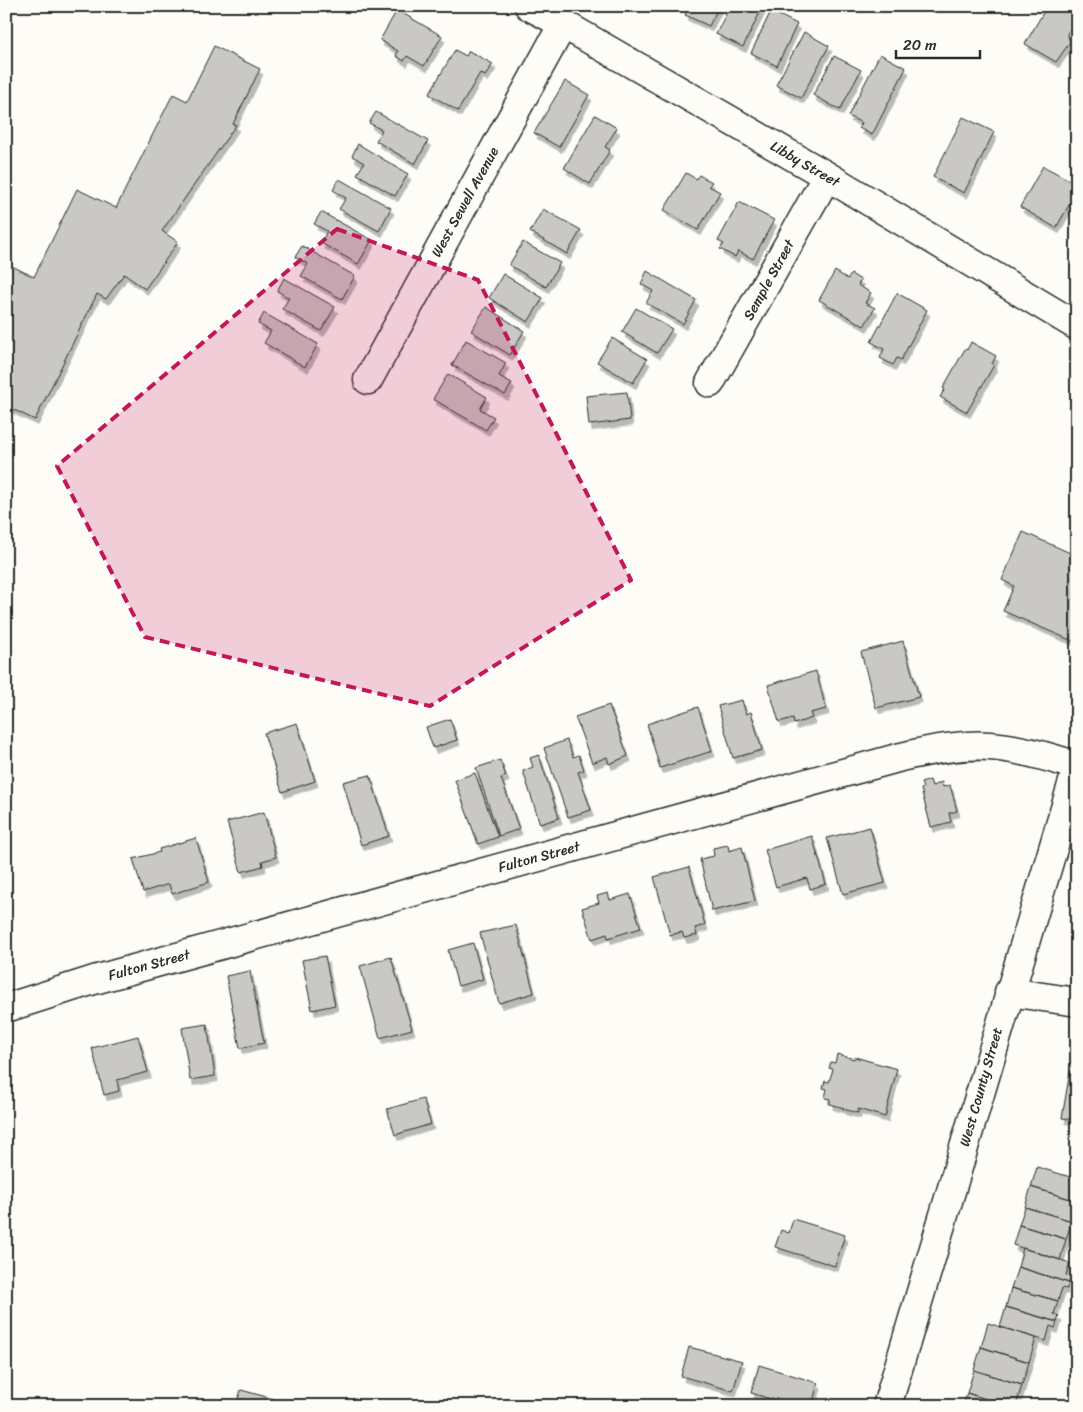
<svg xmlns="http://www.w3.org/2000/svg" width="1083" height="1412" font-family="Sriracha,sans-serif">
<defs>
<filter id="shadow"><feDropShadow dx="3" dy="5.5" stdDeviation="0" flood-color="#0004"/></filter>
</defs>
<rect width="100%" height="100%" fill="#fdfcf7"/>
<filter id="ink" filterUnits="userSpaceOnUse"><feTurbulence type="fractalNoise" baseFrequency=".02" numOctaves="2"/><feDisplacementMap in="SourceGraphic" scale="10" xChannelSelector="R" yChannelSelector="G"/><feConvolveMatrix kernelMatrix="1 2 1 2 8 2 1 2 1" color-interpolation-filters="sRGB"/></filter>
<g filter="url(#ink)">
<path fill="#c9c8c4" stroke="#2b2b2b" filter="url(#shadow)" d="M687,6H719L709,26L685,15L688,8Z
M730,6H763L743,47L716,34Z
M1047,6H1077V17L1067,34L1070,42L1056,62L1025,44Z
M397,10L442,36L424,66L407,56L404,61L396,56L398,51L380,40Z
M771,11L797,24L777,66L751,53Z
M804,32L829,46L801,98L776,85Z
M214,46L260,69L233,124L236,125L162,231L178,242L145,289L124,274L106,299L97,294L35,420L6,406V263L34,277L77,189L116,208L173,94L187,101Z
M455,50L466,56L469,51L493,64L485,76L480,73L458,111L429,94Z
M880,54L906,68L872,135L859,128L862,123L848,116Z
M834,56L861,70L840,110L813,95Z
M565,81L589,95L559,147L534,133Z
M376,112L428,141L415,164L376,141L382,130L369,123Z
M595,115L617,128L605,147L610,150L590,184L564,168Z
M963,117L994,132L964,193L933,177Z
M358,144L408,174L395,196L357,174L364,163L352,156Z
M1043,166L1077,184V191L1056,228L1020,207Z
M686,173L696,179L699,175L712,182L709,186L720,192L698,230L664,210Z
M339,179L391,208L379,231L339,209L346,198L333,190Z
M739,202L774,220L753,259L738,251L735,257L720,249L724,244L718,241Z
M543,209L581,230L567,254L530,232Z
M321,212L372,240L358,264L321,243L327,231L314,224Z
M523,242L560,263L546,287L509,265Z
M302,246L355,276L342,299L301,276L308,264L295,257Z
M647,271L696,300L683,324L646,303L653,291L641,284Z
M835,271L848,279L851,274L861,280L858,285L871,293L865,303L875,308L864,326L819,300Z
M503,274L543,298L528,322L489,298Z
M284,278L335,307L321,331L282,309L289,298L277,291Z
M897,293L927,310L901,360L897,358L893,365L880,358L884,349L871,342Z
M486,307L524,331L510,355L471,331Z
M636,308L672,329L657,353L622,332Z
M264,313L318,344L305,367L264,343L271,331L258,324Z
M612,338L647,359L633,383L597,362Z
M466,340L506,363L499,376L512,383L505,395L452,365Z
M971,342L996,356L992,364L994,365L967,412L940,397L945,389L943,388L965,349L967,350Z
M448,374L487,397L480,409L494,417L486,430L433,399Z
M627,392L630,420L589,425L586,396Z
M1023,532L1077,556V643L1003,611L1014,586L1002,580Z
M903,641L919,697L876,708L861,652Z
M816,671L826,709L810,713L812,718L794,724L793,718L779,722L768,685Z
M742,700L746,714L751,712L762,750L733,758L718,706Z
M609,705L628,756L609,764L607,757L592,763L575,717Z
M698,707L712,751L660,768L647,724Z
M450,719L457,740L433,748L426,727Z
M297,723L315,781L282,792L264,733Z
M567,740L573,757L579,755L584,770L578,772L591,810L568,817L544,748Z
M539,755L559,818L540,824L523,771L533,767L530,758Z
M500,760L506,776L501,778L519,829L499,836L476,768Z
M475,773L498,837L478,844L455,780Z
M370,775L389,836L361,845L343,782Z
M930,780L932,786L942,782L943,787L950,785L957,811L949,813L951,822L931,827L921,789L923,788L921,783Z
M264,812L276,857L262,861L263,866L241,872L227,822Z
M870,827L885,883L843,894L827,838Z
M812,836L826,884L810,889L807,878L776,887L765,850Z
M196,838L209,882L172,894L169,884L143,892L133,859L160,852L159,849Z
M728,845L729,851L742,847L755,901L712,911L700,859L714,856L713,848Z
M689,867L705,925L695,928L697,935L684,938L682,932L670,935L654,877Z
M608,893L610,900L630,894L641,928L608,938L607,934L592,939L582,908L599,903L597,896Z
M516,925L534,993L499,1003L480,933Z
M473,943L483,979L458,986L448,950Z
M325,956L335,1005L312,1010L302,960Z
M391,957L412,1029L380,1038L360,966Z
M250,971L264,1043L240,1048L226,976Z
M207,1024L215,1076L190,1080L182,1028Z
M138,1036L148,1072L117,1080L119,1091L104,1095L92,1048Z
M837,1054L854,1059L855,1057L897,1069L885,1117L858,1109V1113L843,1109L844,1108L830,1104V1099L825,1098L827,1089L823,1088L825,1081L829,1082L833,1069L829,1068L831,1062L835,1063Z
M1070,1071L1077,1072V1120L1062,1118Z
M423,1099L431,1124L395,1135L387,1109Z
M1037,1167L1077,1179V1201L1031,1187Z
M1031,1187L1077,1201V1208L1076,1207L1072,1221L1025,1207Z
M1025,1207L1072,1221L1066,1239L1019,1225Z
M793,1219L845,1235L835,1266L775,1247L781,1230L789,1233Z
M1019,1225L1066,1239L1060,1260L1013,1245Z
M1023,1248L1070,1263L1066,1275L1071,1277L1069,1283L1018,1267Z
M1018,1267L1069,1283L1067,1289L1062,1288L1058,1301L1011,1288Z
M1011,1288L1058,1301L1054,1314L1059,1316L1057,1322L1006,1307Z
M1006,1307L1057,1322L1055,1328L1050,1326L1046,1341L1000,1327Z
M988,1323L1036,1338L1029,1362L981,1347Z
M689,1347L742,1361L733,1391L681,1376Z
M981,1347L1029,1362L1022,1385L974,1370Z
M759,1365L818,1383L812,1405L815,1402L820,1404L821,1406H794L751,1393Z
M974,1370L1022,1385L1016,1406H1007L967,1393Z
M241,1390L296,1405L236,1406Z
M967,1393L1007,1406H963Z"/>
<g fill="none" stroke-linecap="round" stroke-linejoin="round">
<g stroke="#2b2b2b" stroke-width="31">
<path id="minor" d="M529,6L563,24L827,176L1077,326
M368,380L563,24
M710,383L827,176
M1009,992L1077,1002
M6,1008L94,980L901,757C930,750 960,744 990,746C1019,748 1049,757 1077,766"/>
</g>
<g stroke="#2b2b2b" stroke-width="31">
<path id="major" d="M887,1406L1077,768"/>
</g>
<use href="#minor" stroke="#fdfcf7" stroke-width="28"/>
<use href="#major" stroke="#fdfcf7" stroke-width="28"/>
</g>
</g>
<path fill="#c2185b" fill-opacity="0.2" stroke="#c2185b" stroke-width="4" stroke-dasharray="10 6" stroke-linejoin="round" d="M337,229L478,280L631,580L430,706L145,637L57,466Z"/>
<g text-anchor="middle" dominant-baseline="central" stroke-width="4" stroke-linejoin="round" paint-order="stroke">
<g font-size="14" fill="#2b2b2b" stroke="#fdfcf7">
<text transform="translate(805 164) rotate(30)">Libby Street</text>
<text transform="translate(465 202) rotate(-61)">West Sewell Avenue</text>
<text transform="translate(769 280) rotate(-61)">Semple Street</text>
<text transform="translate(539 857) rotate(-15)">Fulton Street</text>
<text transform="translate(149 965) rotate(-15)">Fulton Street</text>
<text transform="translate(981 1087) rotate(-74)">West County Street</text>
</g>
</g>
<rect width="1083" height="1412" fill="none" stroke="#fdfcf7" stroke-width="25"/>
<rect x="12" y="12" width="1058" height="1387" fill="none" stroke="#2b2b2b" stroke-width="2" filter="url(#ink)"/>
<path d="M896 50v8h84v-8" fill="none" stroke="#2b2b2b" stroke-width="2.5"/>
<text x="903" y="50" font-size="15" fill="#2b2b2b" stroke="#fdfcf7" stroke-width="4" paint-order="stroke">20 m</text>
</svg>
